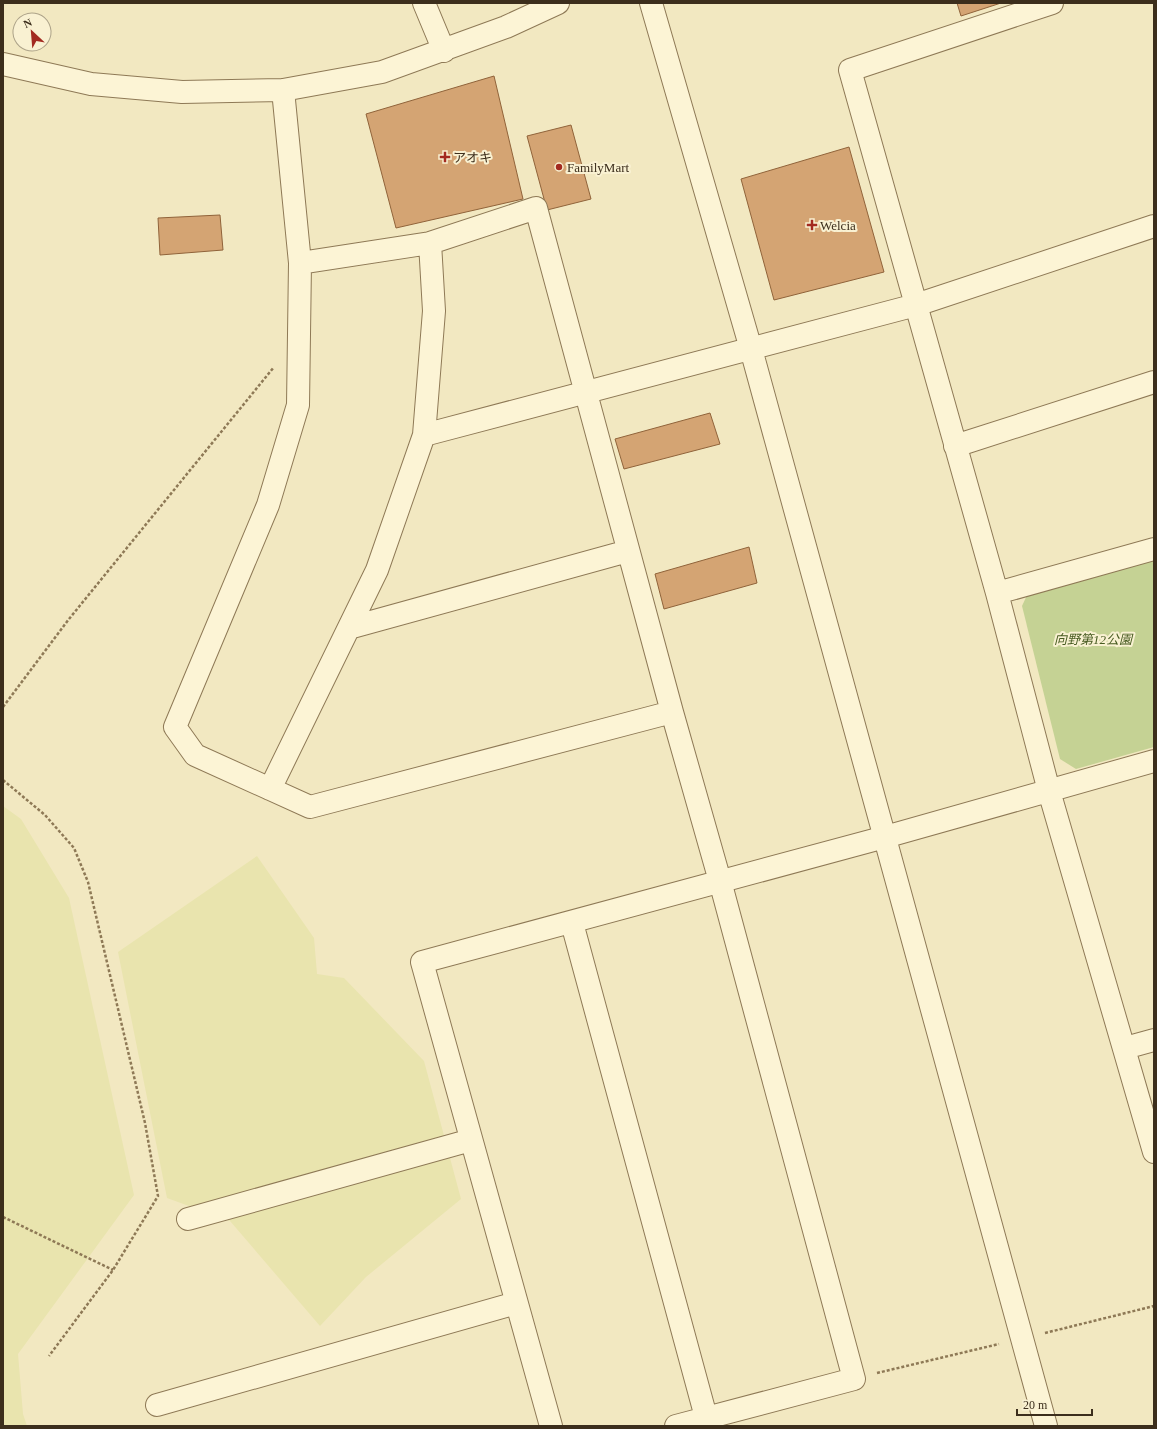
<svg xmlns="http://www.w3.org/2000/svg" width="1157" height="1429" font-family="'Times New Roman','Noto Sans JP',serif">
<rect width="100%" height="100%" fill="#f2e8c1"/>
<path fill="#e9e4ae" d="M3,806L21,819L69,898L134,1195L18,1354L23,1414L27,1426H3Z
M257,856L314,938L317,974L344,978L424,1061L461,1199L366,1277L320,1326L230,1221L167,1198L118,952Z"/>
<path fill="#c5d294" d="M1154,559V747L1076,769L1060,759L1022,606L1028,593Z"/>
<path fill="#d4a473" stroke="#90633a" d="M957,3H1001L961,16Z
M494,76L523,199L396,228L366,114Z
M571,125L591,199L547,210L527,136Z
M849,147L884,272L774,300L741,179Z
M220,215L223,250L160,255L158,218Z
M710,413L720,444L624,469L615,439Z
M749,547L757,583L664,609L655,574Z"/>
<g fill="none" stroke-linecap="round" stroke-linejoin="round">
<g stroke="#8e7956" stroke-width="24">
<path id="minor" d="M424,3L444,51
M651,3L751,349L1046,1426
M1052,3L850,70L997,593L1049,791L1154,1152
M3,64L91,84L182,92L283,90L382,72L506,27L558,3
M283,90L300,263
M424,435L916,305L1154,226
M955,446L1154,382
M997,593L1154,549
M349,628L628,551
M672,712L310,807L195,755L175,727L268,505L298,405L300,263L430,243L536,208L672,712L720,881L854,1379L676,1426
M270,789L377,570L424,435L434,311L430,243
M572,923L706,1417
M1125,1048L1154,1040
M188,1219L471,1140
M157,1405L516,1303
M551,1426L422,962L885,837L1154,761"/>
</g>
<path stroke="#8e7956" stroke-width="2.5" stroke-dasharray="3 2" stroke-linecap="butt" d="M3,707L69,619L274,367
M3,780L45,815L74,848L88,882L145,1123L158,1196L113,1270L49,1356
M3,1217L113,1270
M1045,1333L1154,1306
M877,1373L999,1344"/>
<use href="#minor" stroke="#fcf4d5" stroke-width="22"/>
</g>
<g fill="#a32a20" stroke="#f9f1d2" stroke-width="1.5">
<path d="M443 151h4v4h4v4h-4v4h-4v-4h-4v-4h4z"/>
<circle cx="559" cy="167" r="4"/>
<path d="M810 219h4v4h4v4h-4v4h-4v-4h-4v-4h4z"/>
</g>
<g text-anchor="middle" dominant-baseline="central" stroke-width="4" stroke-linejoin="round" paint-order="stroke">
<g font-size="13" fill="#3c2e1c" stroke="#f9f1d2" text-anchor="start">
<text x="453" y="157">アオキ</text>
<text x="567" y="167">FamilyMart</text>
<text x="820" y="225">Welcia</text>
</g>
<g font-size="13" font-style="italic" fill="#475b21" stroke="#f9f1d2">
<text x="1093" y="639">向野第12公園</text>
</g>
</g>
<rect width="1157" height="1429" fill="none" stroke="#3c2e1c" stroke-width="8"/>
<g transform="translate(32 32) rotate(334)"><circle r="19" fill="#f9f1d2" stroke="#ada389"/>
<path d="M0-3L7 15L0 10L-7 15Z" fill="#a32a20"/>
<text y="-6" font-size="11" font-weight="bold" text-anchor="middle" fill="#3c2e1c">N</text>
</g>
<path d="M1017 1409v6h75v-6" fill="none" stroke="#3c2e1c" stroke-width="2"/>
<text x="1023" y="1409" font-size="12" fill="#3c2e1c" stroke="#f9f1d2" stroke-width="3" paint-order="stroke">20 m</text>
</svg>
